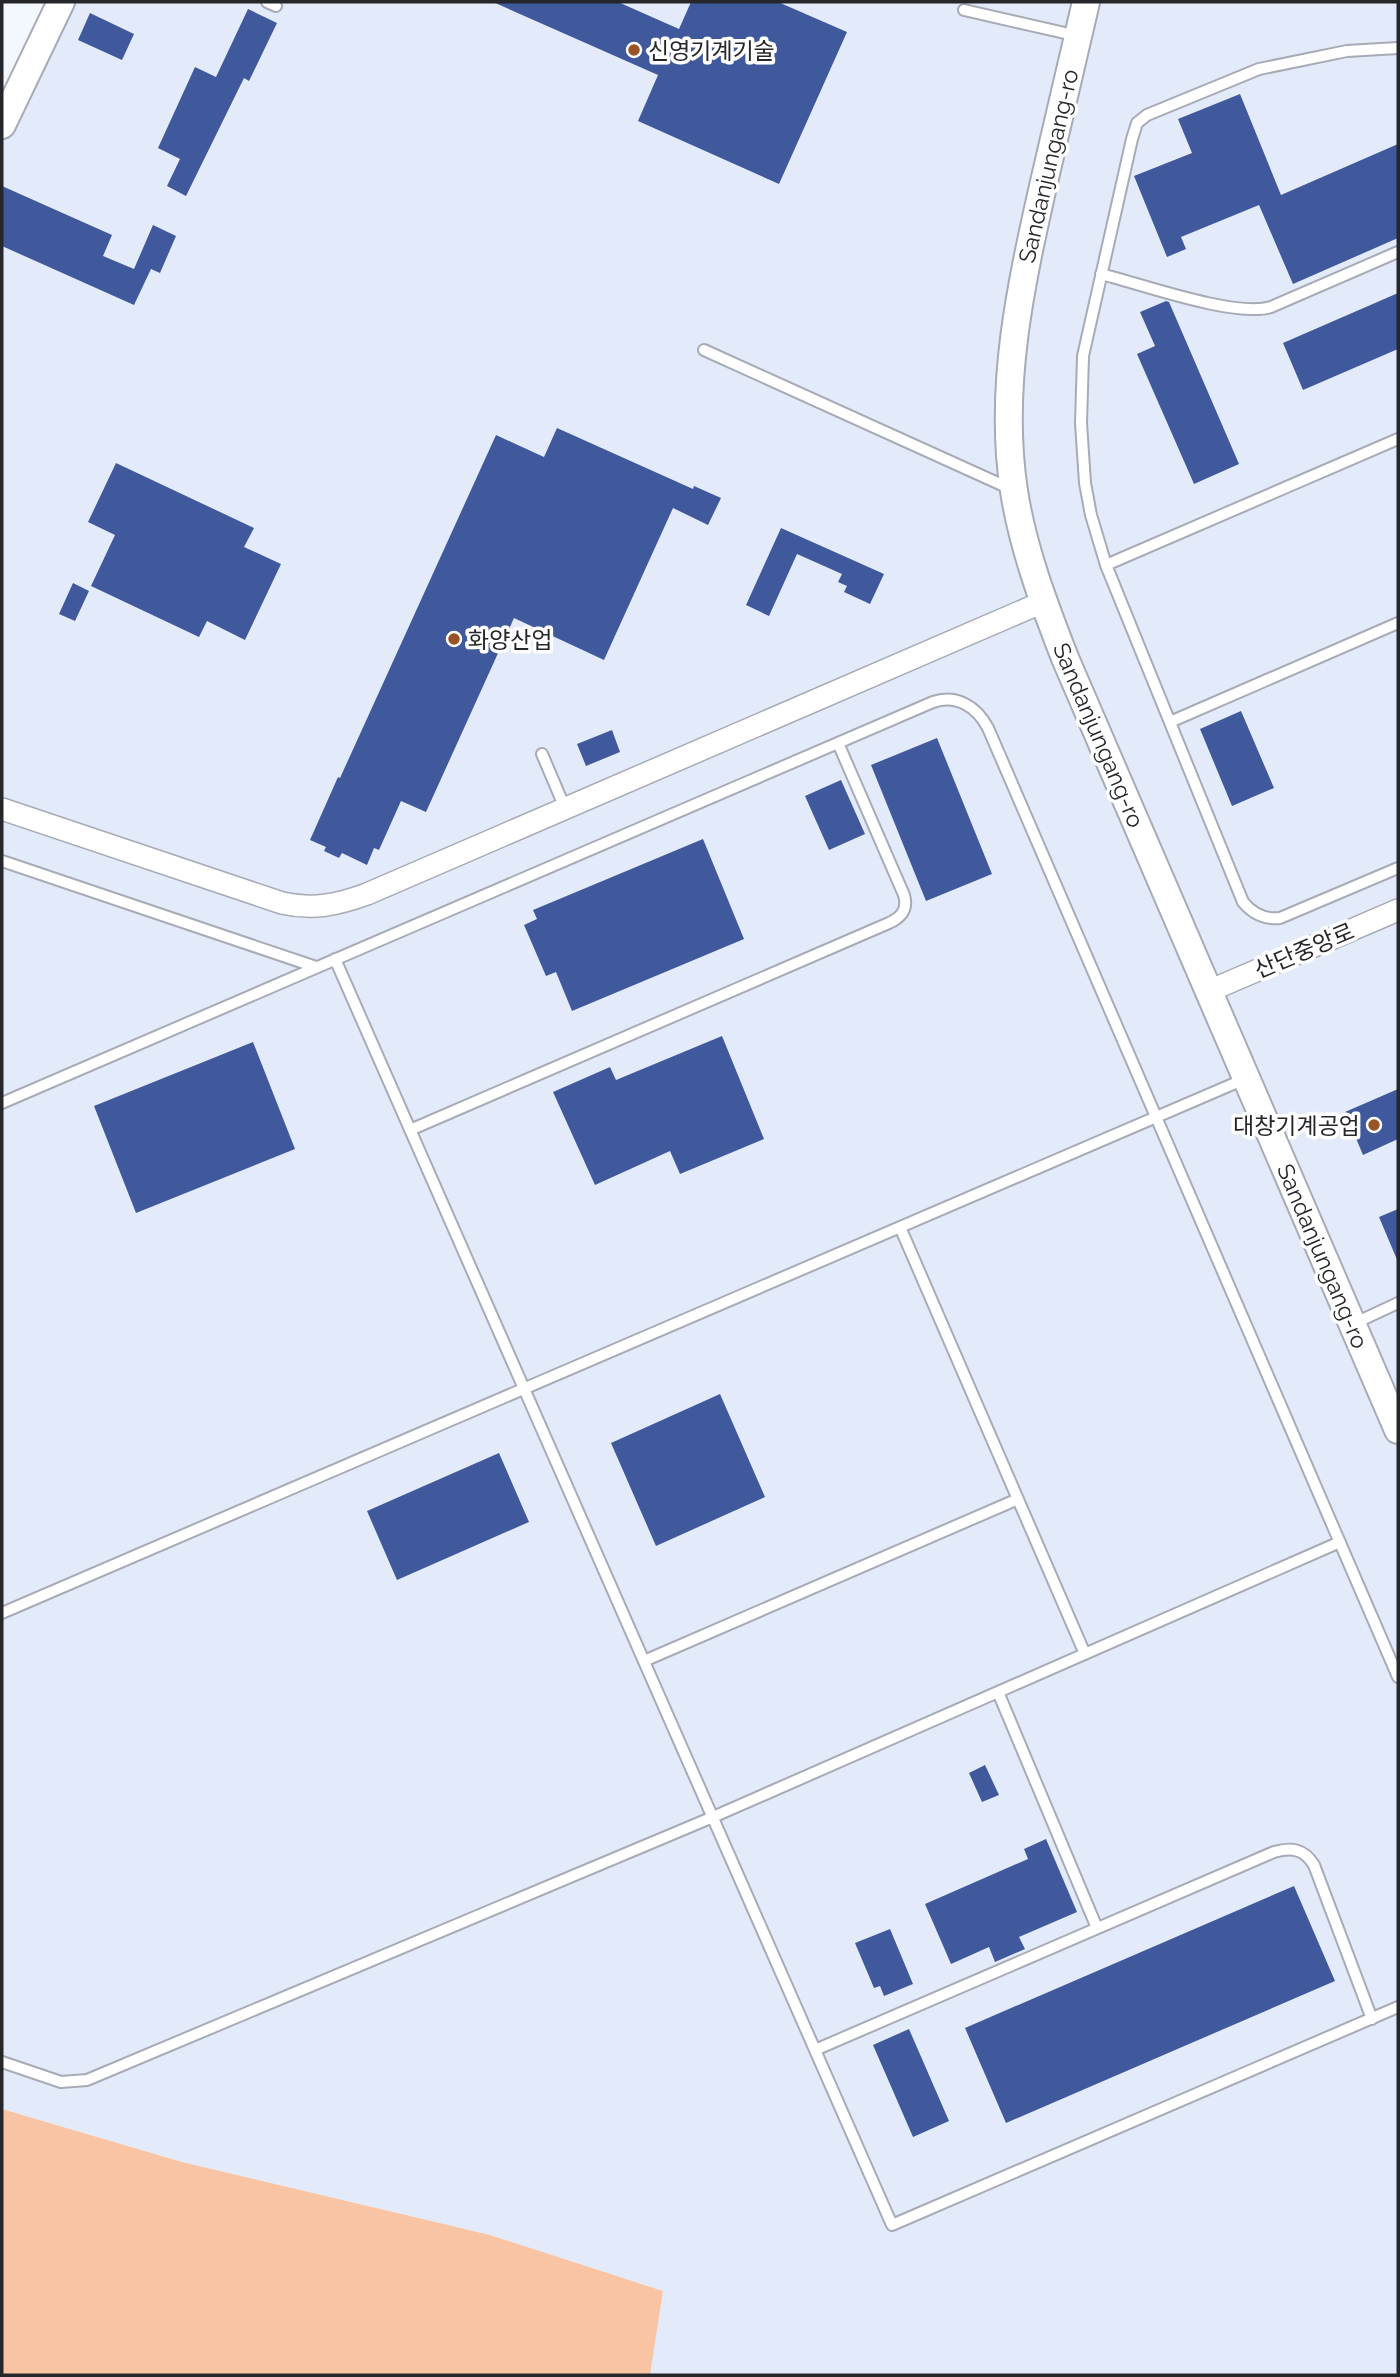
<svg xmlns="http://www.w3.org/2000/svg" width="1400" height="2377" font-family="Raleway,'Noto Sans KR',sans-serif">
<rect width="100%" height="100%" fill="#f3f7fe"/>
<path fill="#e3ebfb" d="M61,2H1398V2375H650L663,2291L490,2235L182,2162L2,2109V125Z"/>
<path fill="#f9c4a4" d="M2,2109L182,2162L490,2235L663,2291L650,2375H2Z"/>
<path fill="#40599c" d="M493,2H618L679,29L691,2H778L847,32L779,184L638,121L658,75Z
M248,9L277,23L249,81L244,78L186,196L167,186L180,159L158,148L195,67L216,77Z
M90,13L134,34L122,60L78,40Z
M1240,94L1281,195L1398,144V238L1293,284L1259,205L1181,237L1186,249L1167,257L1134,176L1192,153L1178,119Z
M2,186L112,235L103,256L134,269L153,225L176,236L160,273L151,269L134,305L2,246Z
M1398,293V349L1303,390L1283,343Z
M1166,301L1169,302L1239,464L1194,484L1137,354L1155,346L1140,312Z
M557,428L693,489L694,486L721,498L708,525L673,508L604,660L514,618L426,812L401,801L379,850L374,848L367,865L342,853L339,858L324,851L326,847L310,840L338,777L340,778L496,435L544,457Z
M116,463L254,528L244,547L281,564L245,640L207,621L199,637L91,586L115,535L88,522Z
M781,528L884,574L870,604L844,592L847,586L838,582L842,574L797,554L769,616L746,605Z
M73,583L89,591L75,621L59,614Z
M1241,711L1274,788L1232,806L1200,729Z
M612,730L620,752L586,766L577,744Z
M937,738L992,874L926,901L871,765Z
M841,780L865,834L829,850L805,796Z
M703,839L744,939L572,1011L556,972L546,976L524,925L537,919L533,910Z
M722,1036L764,1139L680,1174L670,1151L595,1185L553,1092L610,1067L616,1080Z
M253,1042L295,1149L136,1213L94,1106Z
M1398,1089V1139L1363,1155L1345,1112Z
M1398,1209V1262L1379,1217Z
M720,1394L765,1497L656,1546L611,1443Z
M499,1453L529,1522L397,1580L367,1511Z
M985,1765L999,1795L982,1802L969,1773Z
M1046,1839L1077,1912L1019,1937L1025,1949L995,1962L989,1947L951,1964L925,1904L1028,1859L1024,1849Z
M1294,1886L1335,1981L1006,2123L965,2028Z
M890,1929L913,1984L884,1996L880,1986L874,1988L855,1943Z
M909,2029L949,2121L913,2137L873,2045Z"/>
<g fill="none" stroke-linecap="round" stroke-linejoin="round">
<g stroke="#a7abb5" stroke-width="14">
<path id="service" d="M267,2L276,6
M964,10L1078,36
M1398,48L1347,51L1259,69L1147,115L1137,123L1132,139L1083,356L1081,423L1085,483L1091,515L1106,565L1243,902C1252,913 1265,920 1280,918L1398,868
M1101,274C1141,284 1235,318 1271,307L1398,252
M704,350L1011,489
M1106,565L1398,439
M1170,722L1398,623
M542,754L565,808
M2,861L316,967
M335,959L892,2225L1398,2007
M2,1103L933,702C957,694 977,707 988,728L1398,1677
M410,1130L889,923C902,917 908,909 904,895L838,743
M900,1227L1085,1654
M1353,1324L1398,1303
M2,1613L1247,1078
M644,1661L1018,1499
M998,1692L1097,1928
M815,2050L1274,1852C1292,1847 1304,1849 1314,1865L1372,2019
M2,2062L61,2082L87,2080L713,1817L1340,1542"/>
</g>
<g stroke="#a7abb5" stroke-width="24">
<path id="minor" d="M2,809L282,903C313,910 337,905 367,894L1043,602
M1209,991L1398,910"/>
</g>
<g stroke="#a7abb5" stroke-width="30">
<path id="tertiary" d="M1086,2C1072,62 1058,122 1044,182C1021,284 998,387 1014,491C1023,549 1044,604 1065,658L1398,1430
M2,125L61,2"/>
</g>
<use href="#service" stroke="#fff" stroke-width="10"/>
<use href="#minor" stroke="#fff" stroke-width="21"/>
<use href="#tertiary" stroke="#fff" stroke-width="26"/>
</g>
<g fill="#985426" stroke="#fff" stroke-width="2.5">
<circle cx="634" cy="50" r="7"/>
<circle cx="454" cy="639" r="7"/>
<circle cx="1374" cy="1125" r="7"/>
</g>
<g text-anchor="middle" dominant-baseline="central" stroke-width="7" stroke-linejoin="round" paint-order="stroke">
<g font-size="23" fill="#25272a" stroke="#fff" text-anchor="start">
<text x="648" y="50">신영기계기술</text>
<text x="468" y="639">화양산업</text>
<text x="1360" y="1125" text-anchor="end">대창기계공업</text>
</g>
<g font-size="23" fill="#25272a" stroke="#fff">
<text transform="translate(1048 166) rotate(-77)">Sandanjungang-ro</text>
<text transform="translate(1099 735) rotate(67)">Sandanjungang-ro</text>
<text transform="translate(1304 950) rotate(-23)">산단중앙로</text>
<text transform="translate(1323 1256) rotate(67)">Sandanjungang-ro</text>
</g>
</g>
<rect width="1400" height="2377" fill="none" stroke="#25272a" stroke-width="7"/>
</svg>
